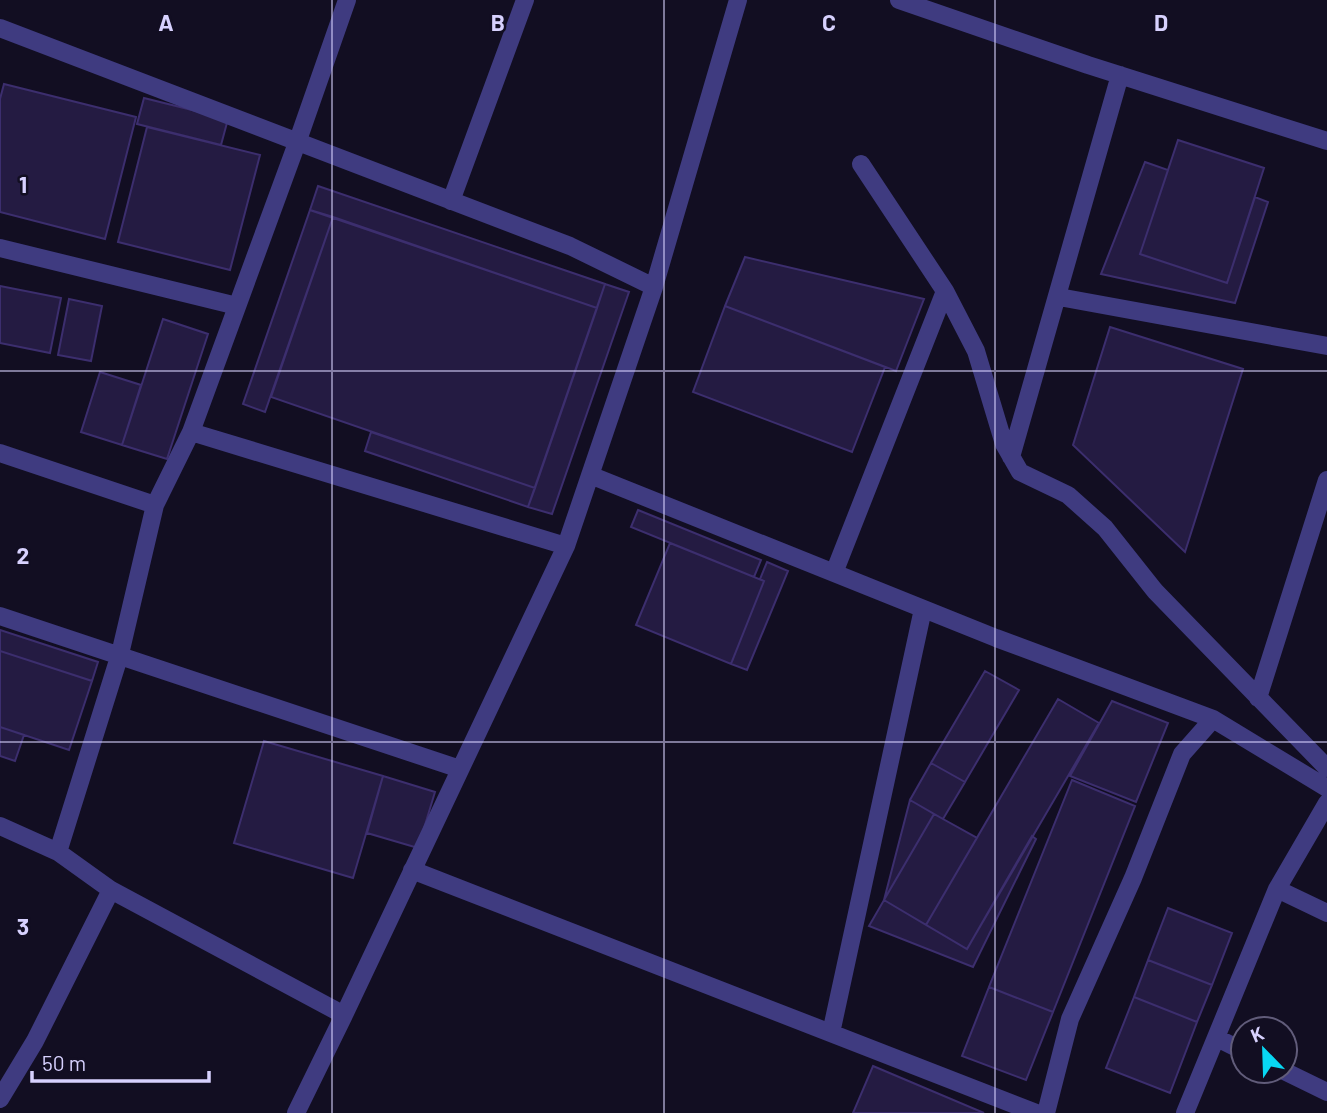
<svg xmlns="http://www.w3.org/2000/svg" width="1327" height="1113" font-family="Barlow,sans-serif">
<rect width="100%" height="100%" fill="#120e22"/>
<path fill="#241b42" stroke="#3c2e6e" stroke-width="2" d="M4,84L136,117L105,239L0,212V99Z
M144,98L228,119L221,145L137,124Z
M147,127L260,155L230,270L118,242Z
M1178,140L1264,168L1227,283L1140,254Z
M1145,162L1168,170L1140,254L1227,283L1255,197L1268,202L1235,303L1101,274Z
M318,186L605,284L597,308L310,210Z
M310,210L333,217L265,412L243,404Z
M333,217L597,308L535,488L271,397Z
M745,257L924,299L896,371L725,306Z
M605,284L629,292L552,514L528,507Z
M0,286L61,298L50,353L0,343Z
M69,299L102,306L91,361L58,355Z
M725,306L885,367L852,452L693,392Z
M163,319L208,334L167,459L122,445Z
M1110,327L1243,369L1185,552L1073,445Z
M100,372L141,385L122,445L81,432Z
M371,432L535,488L528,507L365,451Z
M638,510L761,560L754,577L631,527Z
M670,543L764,581L731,664L636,625Z
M767,562L788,571L747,670L731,664L764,581L760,579Z
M0,630L98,662L92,681L0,651Z
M0,651L92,681L69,750L0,727Z
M985,671L1019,690L965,782L931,763Z
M1058,699L1099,723L967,949L926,925Z
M1112,701L1168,723L1136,802L1070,776Z
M0,727L24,735L15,761L0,756Z
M264,741L383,776L353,878L234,843Z
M931,763L965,782L943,819L910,800Z
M383,776L435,792L418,848L367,833Z
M1072,780L1135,806L1053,1012L989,987Z
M910,800L934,814L884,900Z
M934,814L977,838L926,925L884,900Z
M1032,836L1036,839L973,967L869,926L884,900L967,949Z
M1168,908L1232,933L1212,985L1148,960Z
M1148,960L1212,985L1197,1022L1134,997Z
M989,987L1053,1012L1026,1080L962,1056Z
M1134,997L1197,1022L1170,1093L1106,1068Z
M873,1066L984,1113H853Z"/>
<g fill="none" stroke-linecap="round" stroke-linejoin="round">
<path stroke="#3f3b80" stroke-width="18" d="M899,0L1088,65L1327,141
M0,28L570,246L654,287L566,546L344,1015
M861,164L945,291L976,351L1004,444L1020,472L1068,495L1105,528L1155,591L1327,768
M451,201L525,0
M0,248L237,306
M654,287L738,0
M1059,297L1327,346
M191,432L566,546
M0,453L155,505
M1011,457L1120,75
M590,475L996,638L1213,719L1327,788
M834,573L945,291
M0,616L460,769
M1258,698L1327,480
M0,826L58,852L111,890L344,1015L296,1113
M58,852L120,654L155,505L191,432L297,143L347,0
M412,870L1036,1113
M1277,889L1327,913
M831,1033L923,609
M1217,1038L1243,1051
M1284,1071L1327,1092
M0,1099L35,1041L111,890
M1046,1113L1070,1019L1133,878L1182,754L1213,719
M1185,1113L1277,889L1327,803"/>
</g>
<path fill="none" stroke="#d7d1fe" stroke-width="2" stroke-opacity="0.55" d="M332,0V1113M664,0V1113M995,0V1113M0,371H1327M0,742H1327"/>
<g font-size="23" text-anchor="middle" font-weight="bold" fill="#d7d1fe" stroke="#120e22" stroke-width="5" stroke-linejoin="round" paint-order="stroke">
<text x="166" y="31">A</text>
<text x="498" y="31">B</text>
<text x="829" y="31">C</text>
<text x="1161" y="31">D</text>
<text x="23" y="193">1</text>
<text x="23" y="564">2</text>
<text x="23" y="935">3</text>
</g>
<g transform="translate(1264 1050) rotate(337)"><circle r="33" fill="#120e22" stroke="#615c7a" stroke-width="2"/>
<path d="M0-5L12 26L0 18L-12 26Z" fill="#08d7f3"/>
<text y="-10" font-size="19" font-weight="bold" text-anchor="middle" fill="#d7d1fe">K</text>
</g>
<path d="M32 1071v10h177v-10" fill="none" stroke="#d7d1fe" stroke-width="3.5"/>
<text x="42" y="1071" font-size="21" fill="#d7d1fe" stroke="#120e22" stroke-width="5" paint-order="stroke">50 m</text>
</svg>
